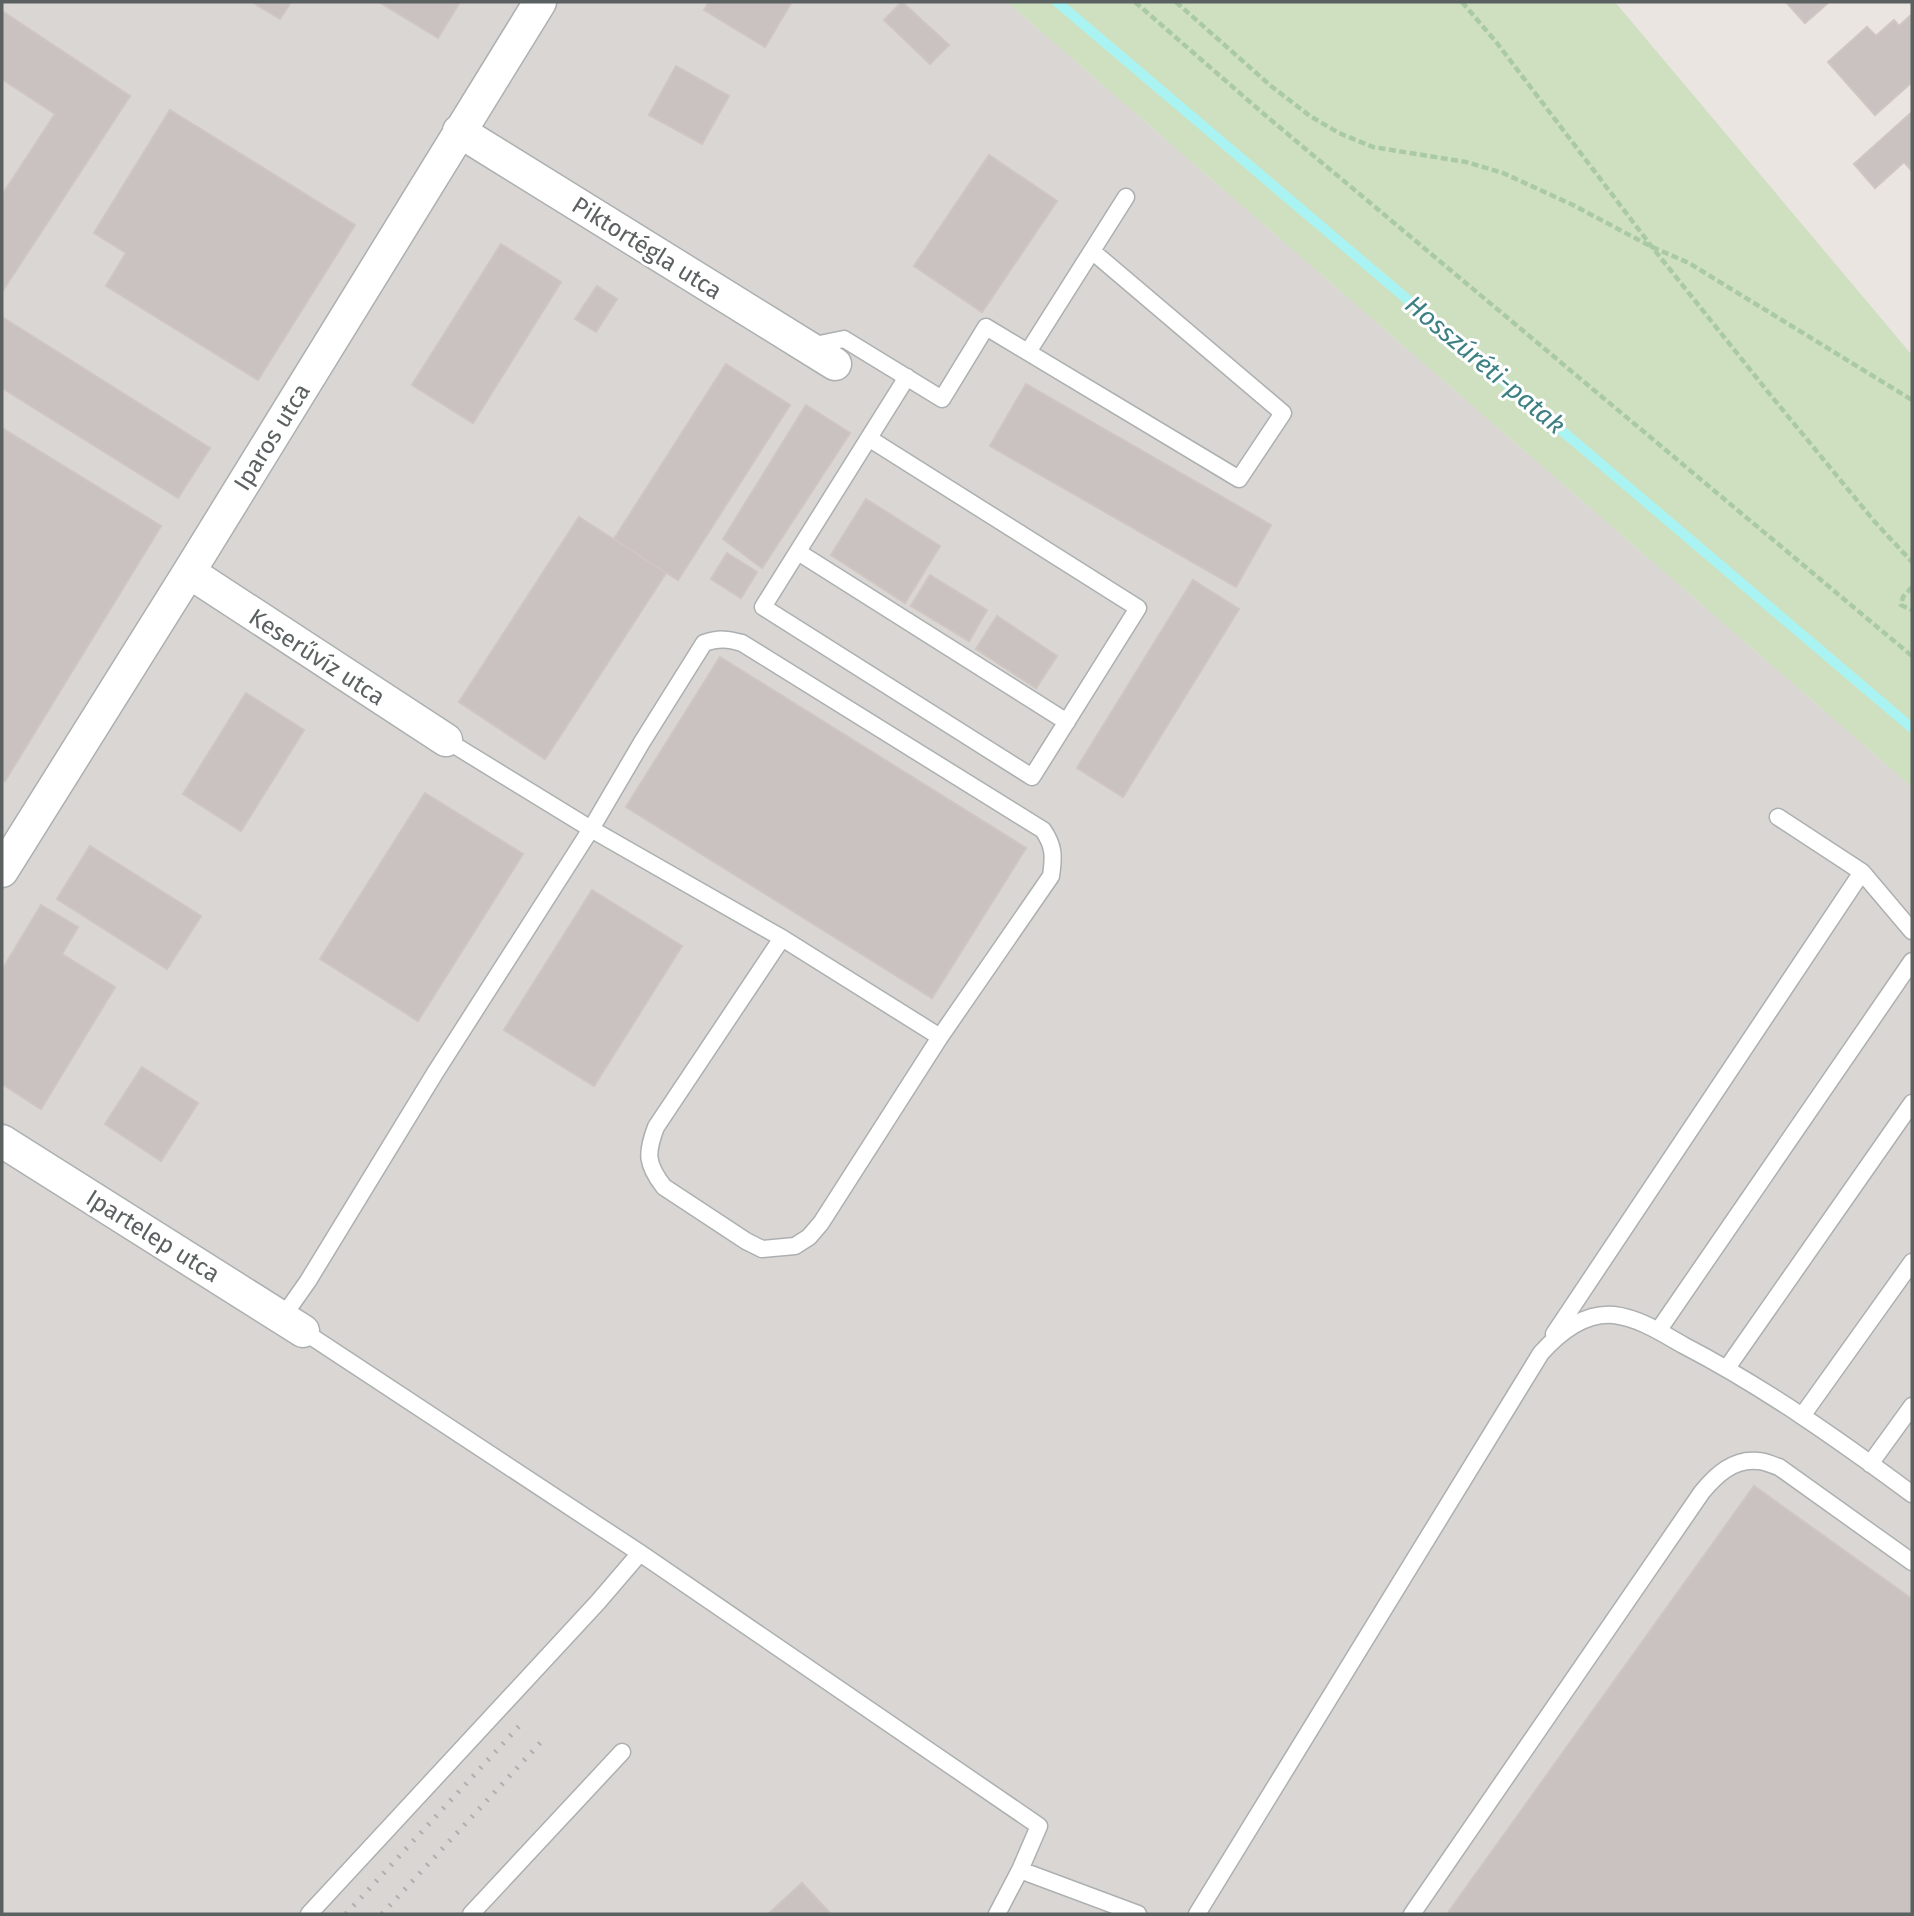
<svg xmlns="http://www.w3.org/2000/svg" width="1914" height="1916" font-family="'Fira Sans',sans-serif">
<rect width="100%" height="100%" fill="#ebe5e2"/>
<path fill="#dad6d4" d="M2,2H1007L1912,787V1914H2Z"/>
<path fill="#cfe0c1" d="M1007,2H1615L1912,355V787Z"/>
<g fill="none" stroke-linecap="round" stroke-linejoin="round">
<path stroke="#a9f4f3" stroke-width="10" d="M1057,2L1912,728"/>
</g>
<path fill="#c9c2c1" stroke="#cfc5c1" stroke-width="2" d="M252,2H291L280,19Z
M379,2H460L438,38Z
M709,2H788L791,3L765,47L704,10Z
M902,2L949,45L930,64L884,20Z
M1786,2H1829L1805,23Z
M2,11L130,96L2,292V195L55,114L2,79Z
M1910,16L1912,18V82L1875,115L1828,62L1867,27L1876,36L1894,20L1899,26Z
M676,66L729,96L702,144L649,115Z
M170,110L355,225L258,380L106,286L126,253L94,233Z
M1912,112V171L1904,162L1875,188L1854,164Z
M989,155L1057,201L982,312L914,266Z
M501,244L561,282L473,423L412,385Z
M597,286L617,299L596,332L575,319Z
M2,317L210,448L178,498L2,388Z
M726,364L790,405L678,580L614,539Z
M1026,384L1271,525L1236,587L990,446Z
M806,405L850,433L762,568L723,539Z
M2,428L161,526L5,781L2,779Z
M866,499L940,546L905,603L831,555Z
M579,517L666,573L545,759L459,702Z
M727,553L757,572L741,598L711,579Z
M930,575L987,610L969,641L911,606Z
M1193,580L1239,609L1123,797L1077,768Z
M997,616L1057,656L1036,688L976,649Z
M720,657L1026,848L932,998L626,807Z
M246,693L304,730L241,831L183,794Z
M425,793L523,854L418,1021L320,959Z
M90,846L201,916L167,969L57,899Z
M592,890L682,946L594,1086L504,1030Z
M41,905L78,927L62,954L115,987L41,1109L2,1084V970Z
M142,1067L198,1103L161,1161L105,1124Z
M1754,1486L1912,1599V1914H1447Z
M802,1883L831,1914H768Z"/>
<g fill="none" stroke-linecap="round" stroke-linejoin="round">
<g stroke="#acb0b1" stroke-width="19">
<path id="lane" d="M810,346L844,339L942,399L986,327L1239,479L1283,413L1092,251
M1028,352L1126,197
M870,439L1138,608L1032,777L763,607L907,377
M798,552L1067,722
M1778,817L1862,872L1912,931
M782,938L656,1127C646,1153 646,1164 664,1187L746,1241L762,1249L795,1246L809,1237L821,1223L940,1037
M282,1318L308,1281L435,1073L591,829L642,742L704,643C719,638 728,639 742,643L1043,830C1054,846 1054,856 1051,876L940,1037L782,938L591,829L446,740
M303,1331L640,1553L1039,1826L1020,1870L997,1914
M1658,1331L1912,961
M1554,1334L1862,872
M1727,1368L1912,1103
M1802,1416L1912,1262
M1870,1464L1912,1406
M1020,1870L1138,1914
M309,1914L598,1602L640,1553
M471,1914L622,1752
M1197,1914L1541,1353C1559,1333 1585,1312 1614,1315C1639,1318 1662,1333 1683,1345C1764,1387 1839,1440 1912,1494
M1412,1914L1702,1492C1716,1475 1734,1458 1758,1461C1765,1461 1772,1465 1779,1467L1912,1562"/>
</g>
<g stroke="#acb0b1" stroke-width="35">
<path id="street" d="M459,131L835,364
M189,572L446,740
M2,871L189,572L540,2
M2,1141L303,1331"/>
</g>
<path stroke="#a9caa2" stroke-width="4.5" stroke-dasharray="7 3.5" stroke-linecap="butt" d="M1135,2L1265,115L1912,656
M1176,2L1271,86L1310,116L1339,133L1373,147L1466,162L1503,173L1573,205L1652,247L1689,263L1912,400
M1462,2L1497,43L1652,247L1768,392L1874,521L1912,562
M1912,587L1903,597L1901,605L1912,610"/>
<use href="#lane" stroke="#fff" stroke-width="16"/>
<use href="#street" stroke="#fff" stroke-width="32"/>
<path stroke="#aeafaf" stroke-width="5" stroke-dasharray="2 9" stroke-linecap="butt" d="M346,1914L521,1724
M382,1914L541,1742"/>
</g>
<g text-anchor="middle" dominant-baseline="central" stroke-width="6" stroke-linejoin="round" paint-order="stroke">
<g font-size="24" fill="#5b6061" stroke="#fff">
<text transform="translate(647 248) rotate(32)">Piktortégla utca</text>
<text transform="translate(272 437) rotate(-58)">Iparos utca</text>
<text transform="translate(317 657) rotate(33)">Keserűvíz utca</text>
<text transform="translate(153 1236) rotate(32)">Ipartelep utca</text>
</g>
<g font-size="26" font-style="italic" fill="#3d8083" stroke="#fff">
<text transform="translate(1485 365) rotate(40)">Hosszúréti-patak</text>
</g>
</g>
<rect width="1914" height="1916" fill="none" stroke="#5b6061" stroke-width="7"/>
</svg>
